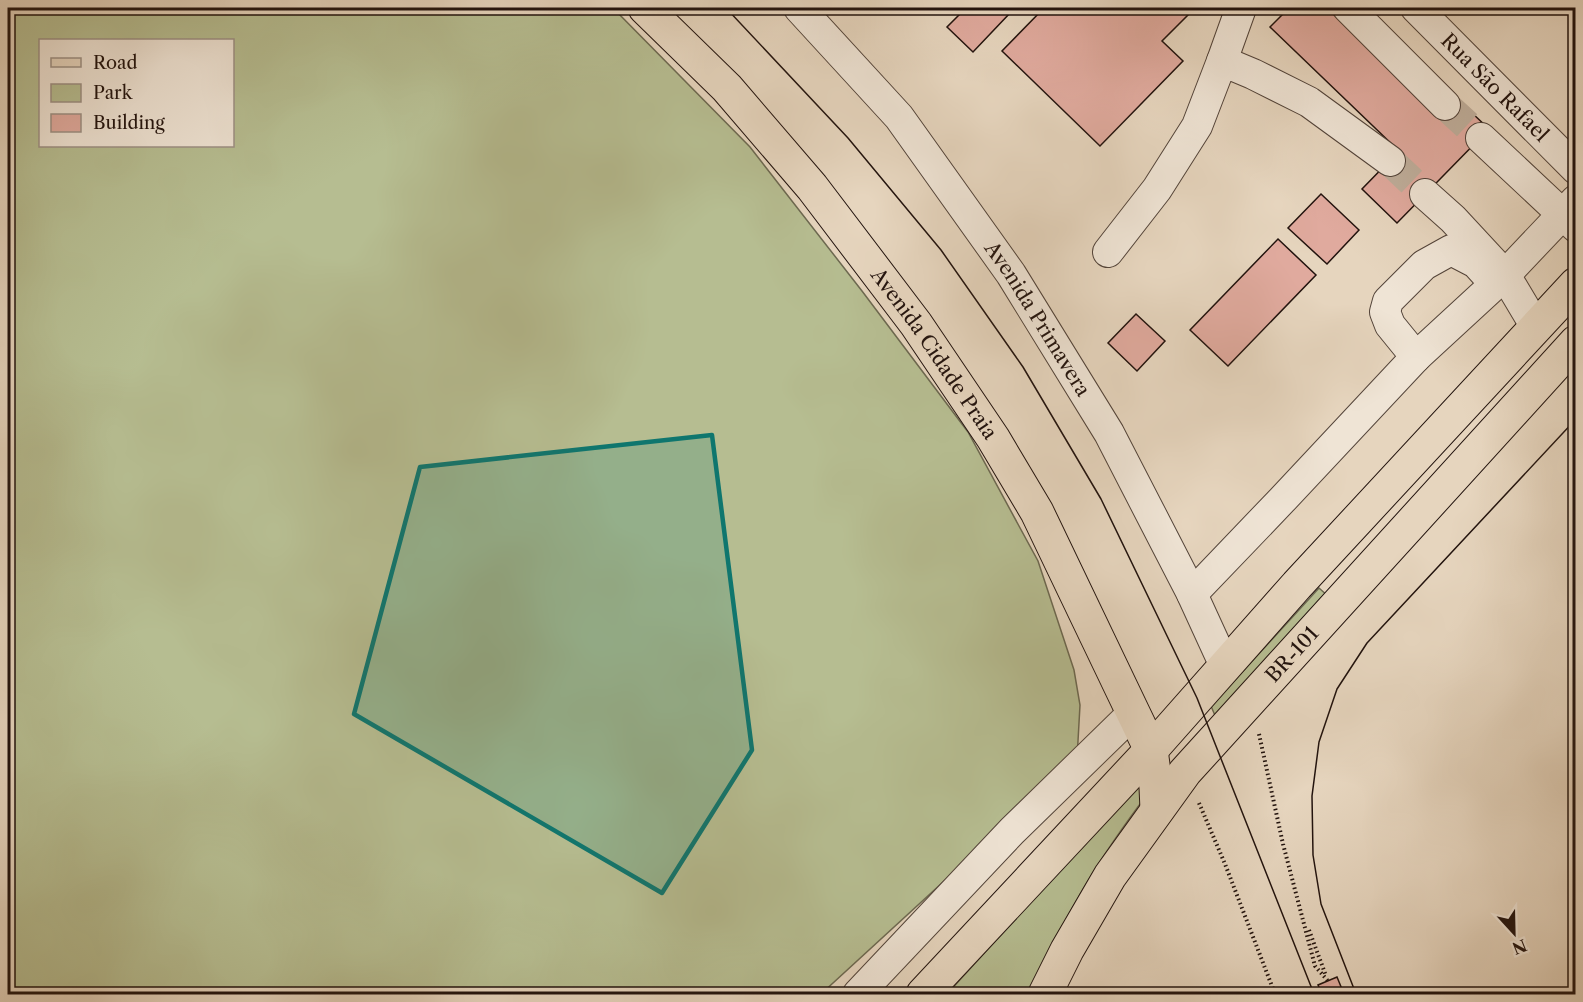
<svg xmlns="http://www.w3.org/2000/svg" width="1583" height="1002" font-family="'Libre Caslon Text',serif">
<rect width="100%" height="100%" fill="#e6d5be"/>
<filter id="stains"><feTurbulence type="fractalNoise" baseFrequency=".00333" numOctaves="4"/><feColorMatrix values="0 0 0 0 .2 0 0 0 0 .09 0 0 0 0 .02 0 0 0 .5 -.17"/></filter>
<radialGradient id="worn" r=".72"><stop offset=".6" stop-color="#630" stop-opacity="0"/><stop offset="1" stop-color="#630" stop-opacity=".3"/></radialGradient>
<path fill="#b6bd91" stroke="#6c6850" stroke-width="1.5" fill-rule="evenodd" d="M8,8H613L750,147L862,291L968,432L1038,561L1074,670L1080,705L1077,759L821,994H8ZM40,40H232V146H40Z
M1319,588L1329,597L1216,718L1211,706Z
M1146,775L1149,792C1100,857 1061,919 1032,994H947Z"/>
<path fill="#e0aa9e" stroke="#22130e" stroke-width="1.5" d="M966,8H1004L1010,13L973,52L947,27Z
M1044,8H1195L1162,41L1183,61L1100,146L1002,51Z
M1289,8H1327L1436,113L1454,96L1489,129L1397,223L1362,189L1399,151L1270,27Z
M1321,194L1359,230L1327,264L1288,228Z
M1278,239L1316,275L1228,366L1190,330Z
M1136,314L1165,341L1137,371L1108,343Z
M1337,977L1344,994H1322L1318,985Z"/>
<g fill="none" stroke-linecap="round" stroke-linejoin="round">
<path stroke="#bfae9b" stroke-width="30" stroke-dasharray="30 15" stroke-linecap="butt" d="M1445,105L1481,138
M1390,161L1425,194"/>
<g stroke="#53443a" stroke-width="32">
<g id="minor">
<path id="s1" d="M799,8L899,117L1011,274L1109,433L1192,594L1225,666"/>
<path d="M1348,8L1445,105"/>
<path id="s2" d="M1416,8L1576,169"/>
<path d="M1222,61L1241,8"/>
<path d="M1481,138L1576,227"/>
<path d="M1425,194L1453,219L1505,275L1536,327"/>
<path d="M1108,252L1157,189L1197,126L1222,61L1253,74L1309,102L1390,161"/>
<path d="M1416,357L1390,325L1385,312L1388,301L1424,265L1451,250L1476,263L1495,284"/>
<path d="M1192,594L1282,500L1416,357L1505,275L1576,200"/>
<path d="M858,994L1012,831L1133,713"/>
</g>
</g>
<g stroke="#22130e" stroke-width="35">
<g id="major">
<path id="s3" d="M645,8L727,88L812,187L916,324L993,438L1037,512L1151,750L1156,787L1157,810"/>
<path d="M923,994L1151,750L1297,585L1576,284"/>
<path id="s4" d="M1045,994L1067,950L1110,876L1185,772L1576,342"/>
</g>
</g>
<path stroke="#22130e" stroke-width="4" stroke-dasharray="1.5 3" stroke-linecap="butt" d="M1259,734L1283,844L1315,966L1328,981
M1199,803L1225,864L1275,994
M1309,930L1326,976"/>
<use href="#minor" stroke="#efe4d5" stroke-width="30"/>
<use href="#major" stroke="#e6d5be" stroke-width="33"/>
<path stroke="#22130e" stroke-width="1.5" d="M726,8L848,138L941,250L1023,367L1101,499L1197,698L1314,994
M1356,994L1321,904L1313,855L1312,796L1319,742L1337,689L1367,643L1576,419"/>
</g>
<path fill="#0f766e" fill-opacity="0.2" stroke="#0f766e" stroke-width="4.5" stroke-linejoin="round" d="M712,435L752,750L662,893L354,714L420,467Z"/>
<g text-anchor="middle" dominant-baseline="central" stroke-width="4.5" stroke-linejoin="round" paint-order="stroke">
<g font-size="20" fill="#22130e" stroke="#efe4d5">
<text stroke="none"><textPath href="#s2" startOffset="112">Rua São Rafael</textPath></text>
<text stroke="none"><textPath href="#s1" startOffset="393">Avenida Primavera</textPath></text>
<text stroke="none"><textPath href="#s3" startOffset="452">Avenida Cidade Praia</textPath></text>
<text stroke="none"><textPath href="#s4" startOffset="422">BR-101</textPath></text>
</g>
</g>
<rect width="1583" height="1002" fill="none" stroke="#e6d5be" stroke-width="30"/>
<rect x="9" y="9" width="1565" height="984" fill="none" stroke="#22130e" stroke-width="3"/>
<rect x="15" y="15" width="1553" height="972" fill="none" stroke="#22130e" stroke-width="1.5"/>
<rect x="39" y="39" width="195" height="108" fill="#efe4d5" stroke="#9d9085" stroke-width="1.5"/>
<rect x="51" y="58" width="30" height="9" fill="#e6d5be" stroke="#9d9085" stroke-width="1.5"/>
<text x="93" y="69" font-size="18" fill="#22130e">Road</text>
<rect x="51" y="84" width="30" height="18" fill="#b6bd91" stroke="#9d9085" stroke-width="1.5"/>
<text x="93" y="99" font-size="18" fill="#22130e">Park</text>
<rect x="51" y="114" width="30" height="18" fill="#e0aa9e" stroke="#9d9085" stroke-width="1.5"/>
<text x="93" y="129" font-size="18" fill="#22130e">Building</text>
<g transform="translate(1514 933) rotate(158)" stroke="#efe4d5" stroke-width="4.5" paint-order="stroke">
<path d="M0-4.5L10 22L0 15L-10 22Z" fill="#22130e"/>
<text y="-9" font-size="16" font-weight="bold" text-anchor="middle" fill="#22130e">N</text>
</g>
<rect width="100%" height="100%" filter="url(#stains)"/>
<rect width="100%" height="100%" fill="url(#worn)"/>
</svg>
